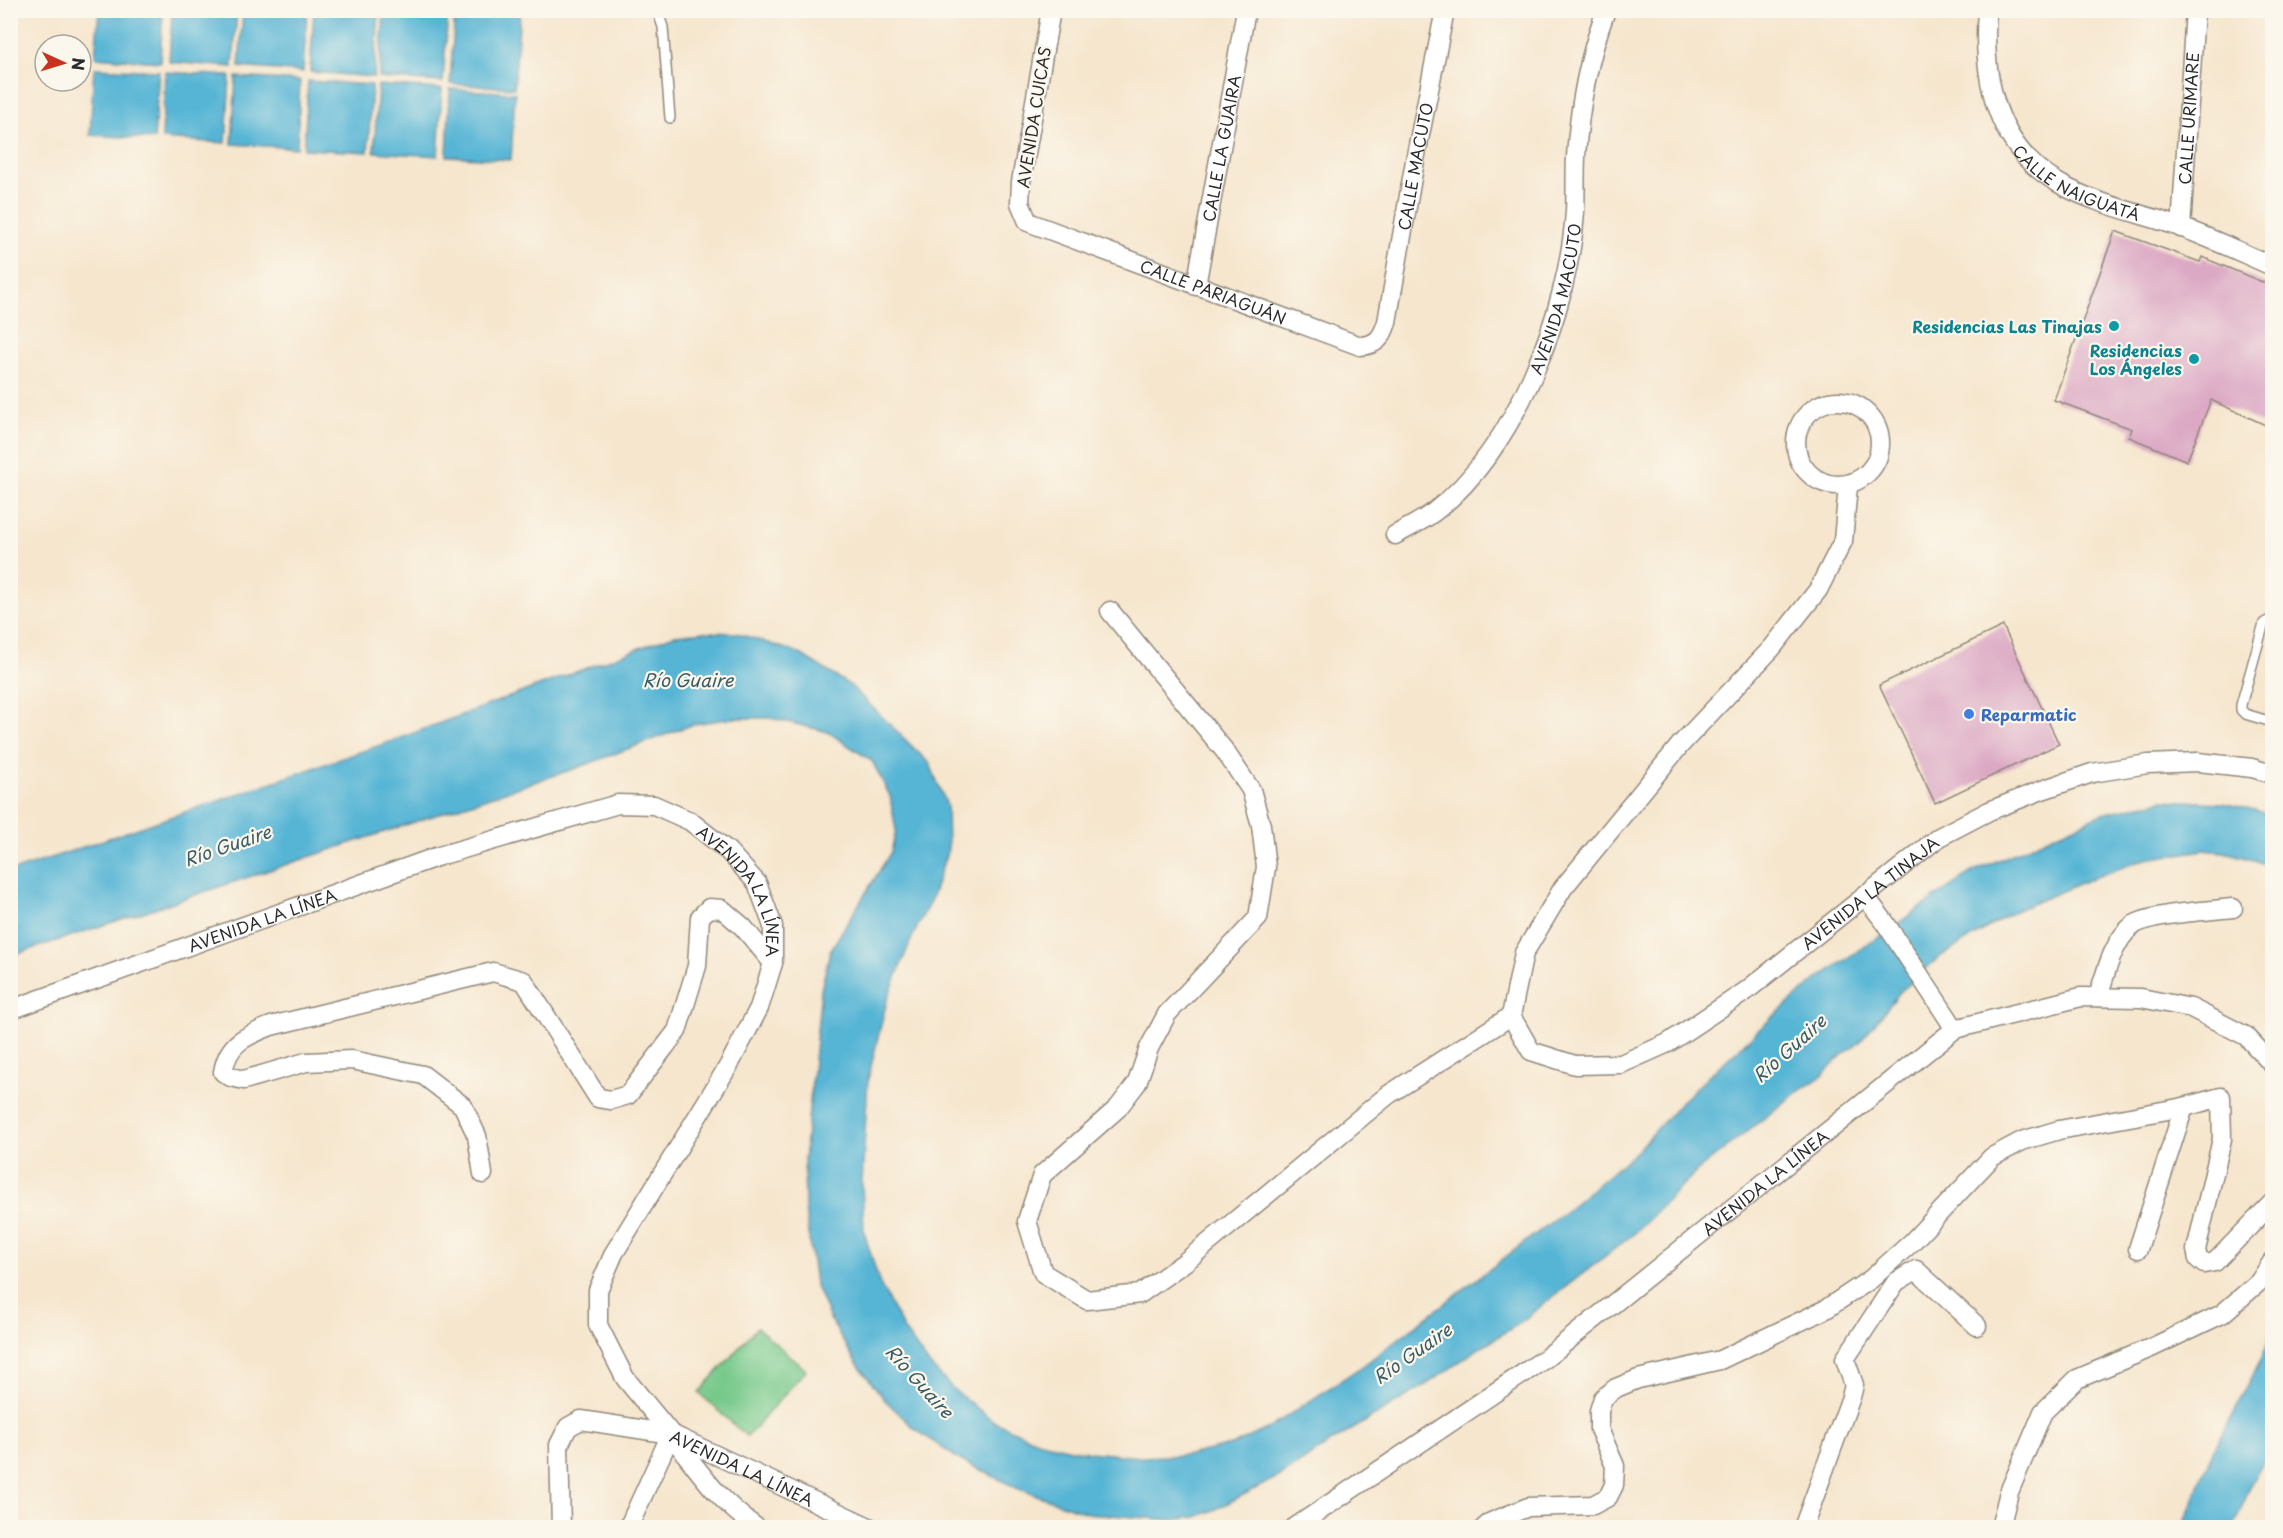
<svg xmlns="http://www.w3.org/2000/svg" width="2283" height="1538" font-family="'Playpen Sans',sans-serif">
<rect width="100%" height="100%" fill="#fbf7ec"/>
<filter id="ink" filterUnits="userSpaceOnUse"><feTurbulence type="fractalNoise" baseFrequency=".0167" numOctaves="2"/><feDisplacementMap in="SourceGraphic" scale="12" xChannelSelector="R" yChannelSelector="G"/><feConvolveMatrix kernelMatrix="1 2 1 2 8 2 1 2 1" color-interpolation-filters="sRGB"/></filter>
<filter id="wash" filterUnits="userSpaceOnUse"><feTurbulence type="fractalNoise" baseFrequency=".008" numOctaves="4" result="noise"/><feDisplacementMap in="SourceGraphic" scale="24" xChannelSelector="R" yChannelSelector="G"/><feGaussianBlur stdDeviation="1.35" result="paint"/><feColorMatrix in="noise" values="0 0 0 0 0 0 0 0 0 0 0 0 0 0 0 0 0 1.4 0 .05"/><feComposite in="paint" operator="in"/></filter>
<g filter="url(#wash)">
<rect width="100%" height="100%" fill="#f6e6ce"/>
<path fill="#77c98b" stroke="#517a5b" stroke-width="1.5" d="M757,1327L806,1370L747,1437L699,1393Z"/>
<path fill="#56b5d5" stroke="#407080" stroke-width="1.5" d="M99,11H163L160,62L95,57Z
M172,11H237L233,67L169,62Z
M243,11H307L303,72L239,67Z
M314,11H379L374,77L310,72Z
M384,11H448L443,82L379,78Z
M455,11H520L514,88L450,84Z
M94,68L159,71L154,139L90,135Z
M165,72L230,76L226,143L162,139Z
M236,77L300,81L297,148L232,144Z
M308,81L372,85L368,152L304,149Z
M378,85L442,89L438,156L374,152Z
M450,89L515,93L511,160L447,156Z
M704,632L736,633L799,653L851,686L930,764L947,806L948,849L932,897L911,940L887,1000L868,1079L862,1182L864,1232L880,1284L904,1330L927,1362L954,1390L995,1422L1037,1441L1080,1451L1140,1457L1189,1455L1235,1444L1269,1428L1364,1365L1567,1210L1638,1150L1683,1100L1776,1014L1819,978L1972,872L2102,814L2163,800L2222,803L2255,810L2272,816V868L2247,858L2224,852L2204,850L2146,859L2090,879L2013,912L1938,958L1900,992L1860,1042L1841,1056L1822,1076L1795,1094L1699,1169L1636,1232L1517,1325L1481,1347L1430,1382L1330,1443L1284,1474L1216,1509L1196,1517L1172,1520L1087,1513L1019,1489L960,1460L915,1429L885,1400L855,1361L830,1319L815,1284L805,1209L804,1160L821,990L830,951L891,852L896,830L890,796L872,761L828,732L771,718H733L694,724L577,768L11,956L10,872L395,740L674,635Z
M2272,1331V1443L2248,1492L2234,1527H2183L2211,1455L2261,1360Z"/>
<g id="blocks">
<path fill="#dca9c4" d="M2115,231L2200,262L2202,257L2272,286V428L2211,400L2187,461L2129,437L2132,429L2054,400Z
M2003,626L2059,744L1935,803L1879,685Z"/>
</g>
</g>
<g filter="url(#ink)">
<use href="#blocks" fill-opacity="0" stroke="#90887c" stroke-width="1.5"/>
<g fill="none" stroke-linecap="round" stroke-linejoin="round">
<g stroke="#90887c" stroke-width="12">
<path id="lane" d="M657,10L663,27L670,118
M2272,619L2264,623L2241,705V710L2245,714L2272,722"/>
</g>
<g stroke="#90887c" stroke-width="21">
<g id="street">
<path id="s1" d="M1051,10L1021,182L1020,203L1028,222L1360,346C1377,345 1382,338 1387,322L1416,155L1445,10"/>
<path id="s2" d="M1987,10C1982,79 1996,148 2060,184C2097,205 2141,213 2180,227C2211,238 2242,253 2272,266"/>
<path id="s3" d="M2181,228L2195,10"/>
<path id="s4" d="M1196,286L1246,10"/>
<circle cx="1838" cy="443" r="42"/>
<path id="s5" d="M1395,535C1408,528 1422,521 1434,512C1515,451 1569,311 1575,211C1576,193 1575,175 1576,157C1579,108 1589,56 1606,10"/>
<path d="M1110,611L1224,750L1251,790L1261,825L1266,867L1258,918L1167,1014L1149,1048L1137,1083L1118,1108L1042,1175L1027,1221L1043,1273L1087,1300L1140,1294L1185,1262L1388,1095L1511,1016L1524,953L1563,888L1681,744L1772,648L1818,590L1843,541L1848,486"/>
<path d="M1864,895L1884,921L1955,1029"/>
<path d="M2098,997C2105,975 2113,941 2132,926C2150,913 2209,911 2233,908"/>
<path id="s6" d="M10,1010L439,856L618,804L654,805L690,821L728,851L757,883L773,926V963L759,1008L729,1065L614,1253L598,1290V1325L625,1378L671,1434L871,1528"/>
<path id="s7" d="M1511,1016L1531,1051L1575,1065L1621,1064L1668,1043L1746,991L1939,837L1989,811L2042,790L2092,773L2148,764L2198,762L2252,768L2272,774"/>
<path d="M483,1174L477,1136L463,1106L423,1075L352,1060L306,1062L244,1080L231,1077L223,1072C228,1042 246,1036 271,1026L493,972L524,981L598,1098L611,1100L628,1095L677,1031L697,966L700,917L709,908L722,909L743,927L773,963"/>
<path d="M2138,1249L2184,1107"/>
<path d="M672,1436C700,1473 718,1500 757,1528"/>
<path d="M561,1528L559,1445L568,1427L581,1420L671,1434"/>
<path d="M628,1528L671,1434"/>
<path id="s8" d="M1294,1528L1546,1358L1955,1029L2081,997L2141,998L2191,1008L2246,1036L2272,1064"/>
<path d="M1484,1528L1491,1522L1528,1507L1593,1505L1608,1497L1614,1485L1615,1466L1599,1429V1411L1603,1398L1616,1388L1638,1379L1720,1360L1826,1309L1871,1279L1912,1242L1992,1157L2022,1141L2059,1130L2184,1107L2221,1097L2222,1139L2196,1250L2198,1259L2204,1264L2215,1262L2272,1203"/>
<path d="M1803,1528L1851,1397L1854,1385L1845,1359L1896,1282L1916,1270L1977,1326"/>
<path d="M2000,1528L2009,1492L2043,1412L2077,1379L2153,1347L2222,1314L2259,1282L2272,1262"/>
</g>
</g>
<use href="#lane" stroke="#fff" stroke-width="9"/>
<use href="#street" stroke="#fff" stroke-width="18"/>
</g>
</g>
<g fill="#0f9aa8" stroke="#fbf7ec" stroke-width="2">
<circle cx="2114" cy="326" r="6"/>
<circle cx="2194" cy="359" r="6"/>
</g>
<circle fill="#3f7fe0" stroke="#fbf7ec" stroke-width="2" cx="1969" cy="714" r="6"/>
<g text-anchor="middle" dominant-baseline="central" stroke-width="4.5" stroke-linejoin="round" paint-order="stroke">
<g font-size="16" fill="#2b2b2b" stroke="#fbf7ec">
<text transform="translate(1033 117) rotate(-81)">AVENIDA CUICAS</text>
<text stroke="none"><textPath href="#s3" startOffset="110">CALLE URIMARE</textPath></text>
<text stroke="none"><textPath href="#s4" startOffset="140">CALLE LA GUAIRA</textPath></text>
<text stroke="none"><textPath href="#s1" startOffset="768">CALLE MACUTO</textPath></text>
<text stroke="none"><textPath href="#s2" startOffset="214">CALLE NAIGUATÁ</textPath></text>
<text stroke="none"><textPath href="#s1" startOffset="414">CALLE PARIAGUÁN</textPath></text>
<text stroke="none"><textPath href="#s5" startOffset="296">AVENIDA MACUTO</textPath></text>
<text stroke="none"><textPath href="#s7" startOffset="436">AVENIDA LA TINAJA</textPath></text>
<text stroke="none"><textPath href="#s6" startOffset="808">AVENIDA LA LÍNEA</textPath></text>
<text stroke="none"><textPath href="#s6" startOffset="268">AVENIDA LA LÍNEA</textPath></text>
<text stroke="none"><textPath href="#s8" startOffset="585">AVENIDA LA LÍNEA</textPath></text>
<text stroke="none"><textPath href="#s6" startOffset="1510">AVENIDA LA LÍNEA</textPath></text>
</g>
<g font-size="16" font-weight="bold" fill="#0d838f" stroke="#fbf7ec" text-anchor="end">
<text x="2102" y="326">Residencias Las Tinajas</text>
<text x="2182" y="350">Residencias<tspan x="2182" dy="18">Los Ángeles</tspan></text>
</g>
<g font-size="16" font-weight="bold" fill="#366cbe" stroke="#fbf7ec" text-anchor="start">
<text x="1981" y="714">Reparmatic</text>
</g>
<g font-size="18" font-style="italic" fill="#3a5b66" stroke="#fbf7ec">
<text x="688" y="679">Río Guaire</text>
<text transform="translate(227 845) rotate(-19)">Río Guaire</text>
<text transform="translate(1789 1048) rotate(-42)">Río Guaire</text>
<text transform="translate(1412 1353) rotate(-35)">Río Guaire</text>
<text transform="translate(920 1381) rotate(48)">Río Guaire</text>
</g>
</g>
<rect width="2283" height="1538" fill="none" stroke="#fbf7ec" stroke-width="36"/>
<g transform="translate(63 63) rotate(94)"><circle r="28" fill="#fbf7ec" stroke="#a8a59f" stroke-width="1.5"/>
<path d="M0-4.5L10 22L0 15L-10 22Z" fill="#c8321e"/>
<text y="-9" font-size="16" font-weight="bold" text-anchor="middle" fill="#2b2b2b">N</text>
</g>
</svg>
